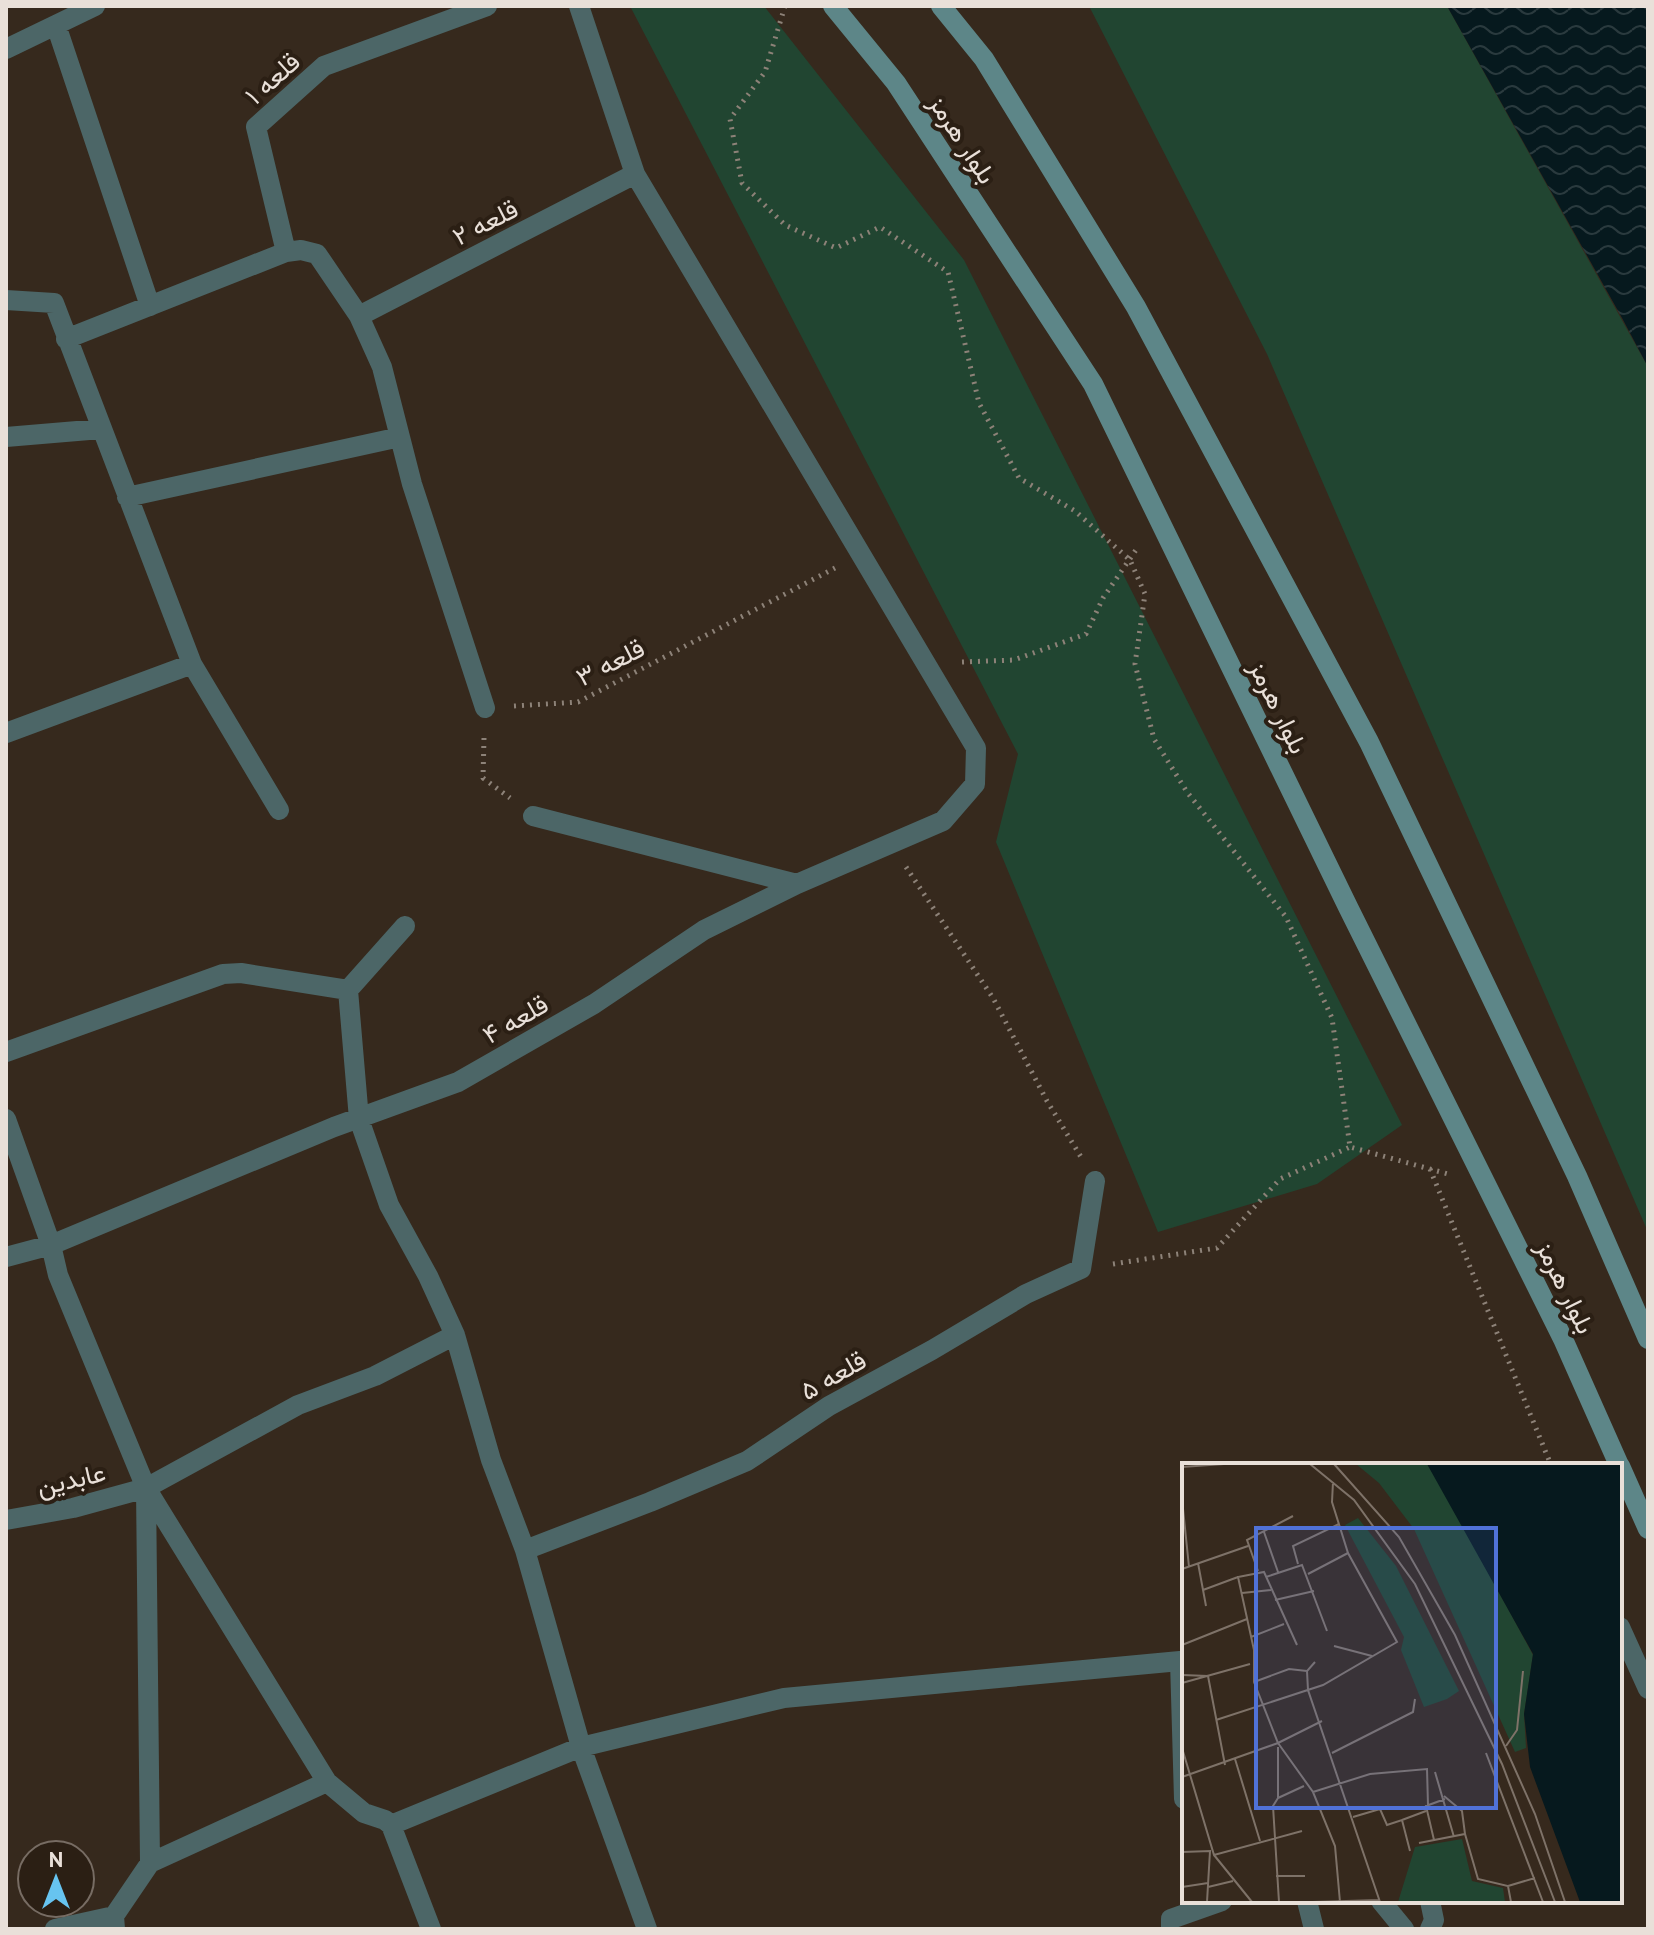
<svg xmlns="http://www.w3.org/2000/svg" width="1654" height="1935" font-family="'PT Sans',Vazirmatn,sans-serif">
<defs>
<pattern id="water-waves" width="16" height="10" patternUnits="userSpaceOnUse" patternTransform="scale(2)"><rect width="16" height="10" fill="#06191e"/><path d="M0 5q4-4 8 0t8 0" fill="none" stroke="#2a3a3e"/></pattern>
</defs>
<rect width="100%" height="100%" fill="#36291d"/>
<path fill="#214531" d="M630,6H764L964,260L1402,1125L1317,1184L1158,1232L996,842L1018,754Z
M1089,6H1447L1648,367V1232L1267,354Z"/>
<path fill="url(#water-waves)" d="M1447,6H1648V367L1622,318Z"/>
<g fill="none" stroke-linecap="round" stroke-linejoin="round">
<path stroke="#8d8278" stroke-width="5" stroke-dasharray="2 6" stroke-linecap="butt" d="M785,6L765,72L730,119L742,183L785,225L836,248L880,227L948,272L979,403L1019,478L1075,511L1130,560L1145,594L1135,664L1154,739L1187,792L1286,917L1332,1018L1350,1147L1448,1174
M962,662L1014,660L1086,634L1103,598L1138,547
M514,706L578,702L835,568
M484,738L483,778L510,798
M906,867L993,998L1047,1101L1081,1157
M1430,1169L1551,1465
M1113,1264L1217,1248L1280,1179L1350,1147"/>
<path stroke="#4c6667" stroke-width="20" d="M56,25L150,306
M6,49L95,6
M286,252L256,127L324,66L487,6
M6,300L54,303L192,664L279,810
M359,316L635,174
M66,339L286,252L301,250L317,254L359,316L382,367L412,484L485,708
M6,437L101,429
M127,497L400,437
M6,733L192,664
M533,816L797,884
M405,926L348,990L359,1119L389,1205L428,1276L455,1335L491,1460L525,1550L581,1747L647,1929
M6,1052L223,974L241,973L348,990
M6,1119L51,1245L58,1275L146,1488L298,1405L375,1376L455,1335
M6,1257L51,1245L334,1127L458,1082L594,1004L704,930L797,884L943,821L975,784L976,748L635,174L579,6
M146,1488L327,1782L364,1813L385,1820L391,1825L431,1929
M6,1520L73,1508L146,1488
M525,1550L650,1502L747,1461L829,1406L932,1350L1026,1294L1081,1269L1095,1181
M1620,1627L1648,1689
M391,1825L581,1747L784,1698L1180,1661L1184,1799
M150,1863L327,1782
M1307,1901L1314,1929
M1381,1901L1404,1929
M55,1929L114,1916
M115,1929L114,1916L150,1863L146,1488
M1171,1929V1919L1222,1901
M1430,1929L1434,1920L1430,1901"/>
<path stroke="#5d8688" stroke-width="20" d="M833,6L896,83L1093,384L1349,909L1563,1339L1619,1465
M941,6L984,59L1136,307L1369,742L1577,1176L1648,1339
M1620,1466L1648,1529"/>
</g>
<g text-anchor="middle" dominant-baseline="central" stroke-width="8" stroke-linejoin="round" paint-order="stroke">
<g font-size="26" fill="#e9e0d9" stroke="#2b1f14">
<text transform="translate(272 78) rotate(-42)">قلعه ۱</text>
<text transform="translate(963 139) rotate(57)">بلوار هرمز</text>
<text transform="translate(485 222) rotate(-27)">قلعه ۲</text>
<text transform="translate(610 662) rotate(-27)">قلعه ۳</text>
<text transform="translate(1279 707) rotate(64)">بلوار هرمز</text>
<text transform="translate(515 1019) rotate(-30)">قلعه ۴</text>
<text transform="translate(1566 1287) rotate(64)">بلوار هرمز</text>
<text transform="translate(833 1375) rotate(-30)">قلعه ۵</text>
<text transform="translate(71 1479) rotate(-13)">عابدین</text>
</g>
</g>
<g transform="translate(1182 1463)">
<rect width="440" height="440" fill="#36291d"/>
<path d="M280,376L290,418L321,425L323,439H216L233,384Z" fill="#214531"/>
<path d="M174,1H245L265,33L351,192L342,251L344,285L333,289L232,66L197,20ZM176,55L214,103L277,228L265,236L242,244L219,187L222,174L163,62Z" fill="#214531"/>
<path d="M245,1H440V439H398L348,304L342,251L351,191Z" fill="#06191e"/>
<path fill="none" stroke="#7e7268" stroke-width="2" d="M128,1L172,37L233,121L320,301L373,439M152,1L217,74L273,172L353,351L383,439M0,4L42,1M0,36L7,104M82,69L96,109M16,100L24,143M116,101L111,83L157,61M0,106L66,83M76,108L65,77L111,53M126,111L166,90M84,114L120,102L145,168M21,127L56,114M60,130L89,127M93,137L132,128M69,174L102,161M0,182L65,156M115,182L82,109L56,114L72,187V219L96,280L140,258M152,183L190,193M133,199L125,208L126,227L198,439M0,212L26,213M26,213L43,302M72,219L107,206L125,208M0,220L68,201M34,257L141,222L215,179L166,90L150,39L151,19M96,280L131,329L153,383L158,439M324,283L335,267L341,208M96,284V335L91,343L97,439M0,285L32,392L120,368M150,290L231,249L233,236M304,290L361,439M53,296L78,378M253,309L272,374M0,314L96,280M131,329L188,311L245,306L246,342M262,333L280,348L283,371M96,335L122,323M171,354L198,346L205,362L220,357L228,388M220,357L244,348M252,377L244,343L263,336M237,380L283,371L296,416L326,423L329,439M0,389L28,388L25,439M32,392L70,439M94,413H123M326,423L353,415M0,424L26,420M26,424L51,418M130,439L198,437"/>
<path fill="#5072d8" fill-opacity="0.15" stroke="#5072d8" stroke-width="4" d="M74,65H314V345H74Z"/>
<rect width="440" height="440" fill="none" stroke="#e9e0d9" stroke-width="4"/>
</g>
<rect width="1654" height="1935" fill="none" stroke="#e9e0d9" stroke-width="16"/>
<g transform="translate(56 1879)"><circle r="38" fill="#2b1f14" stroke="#776c63" stroke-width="2"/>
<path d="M0-6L14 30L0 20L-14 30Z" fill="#67c4f0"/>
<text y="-12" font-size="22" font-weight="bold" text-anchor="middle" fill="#e9e0d9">N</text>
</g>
</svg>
